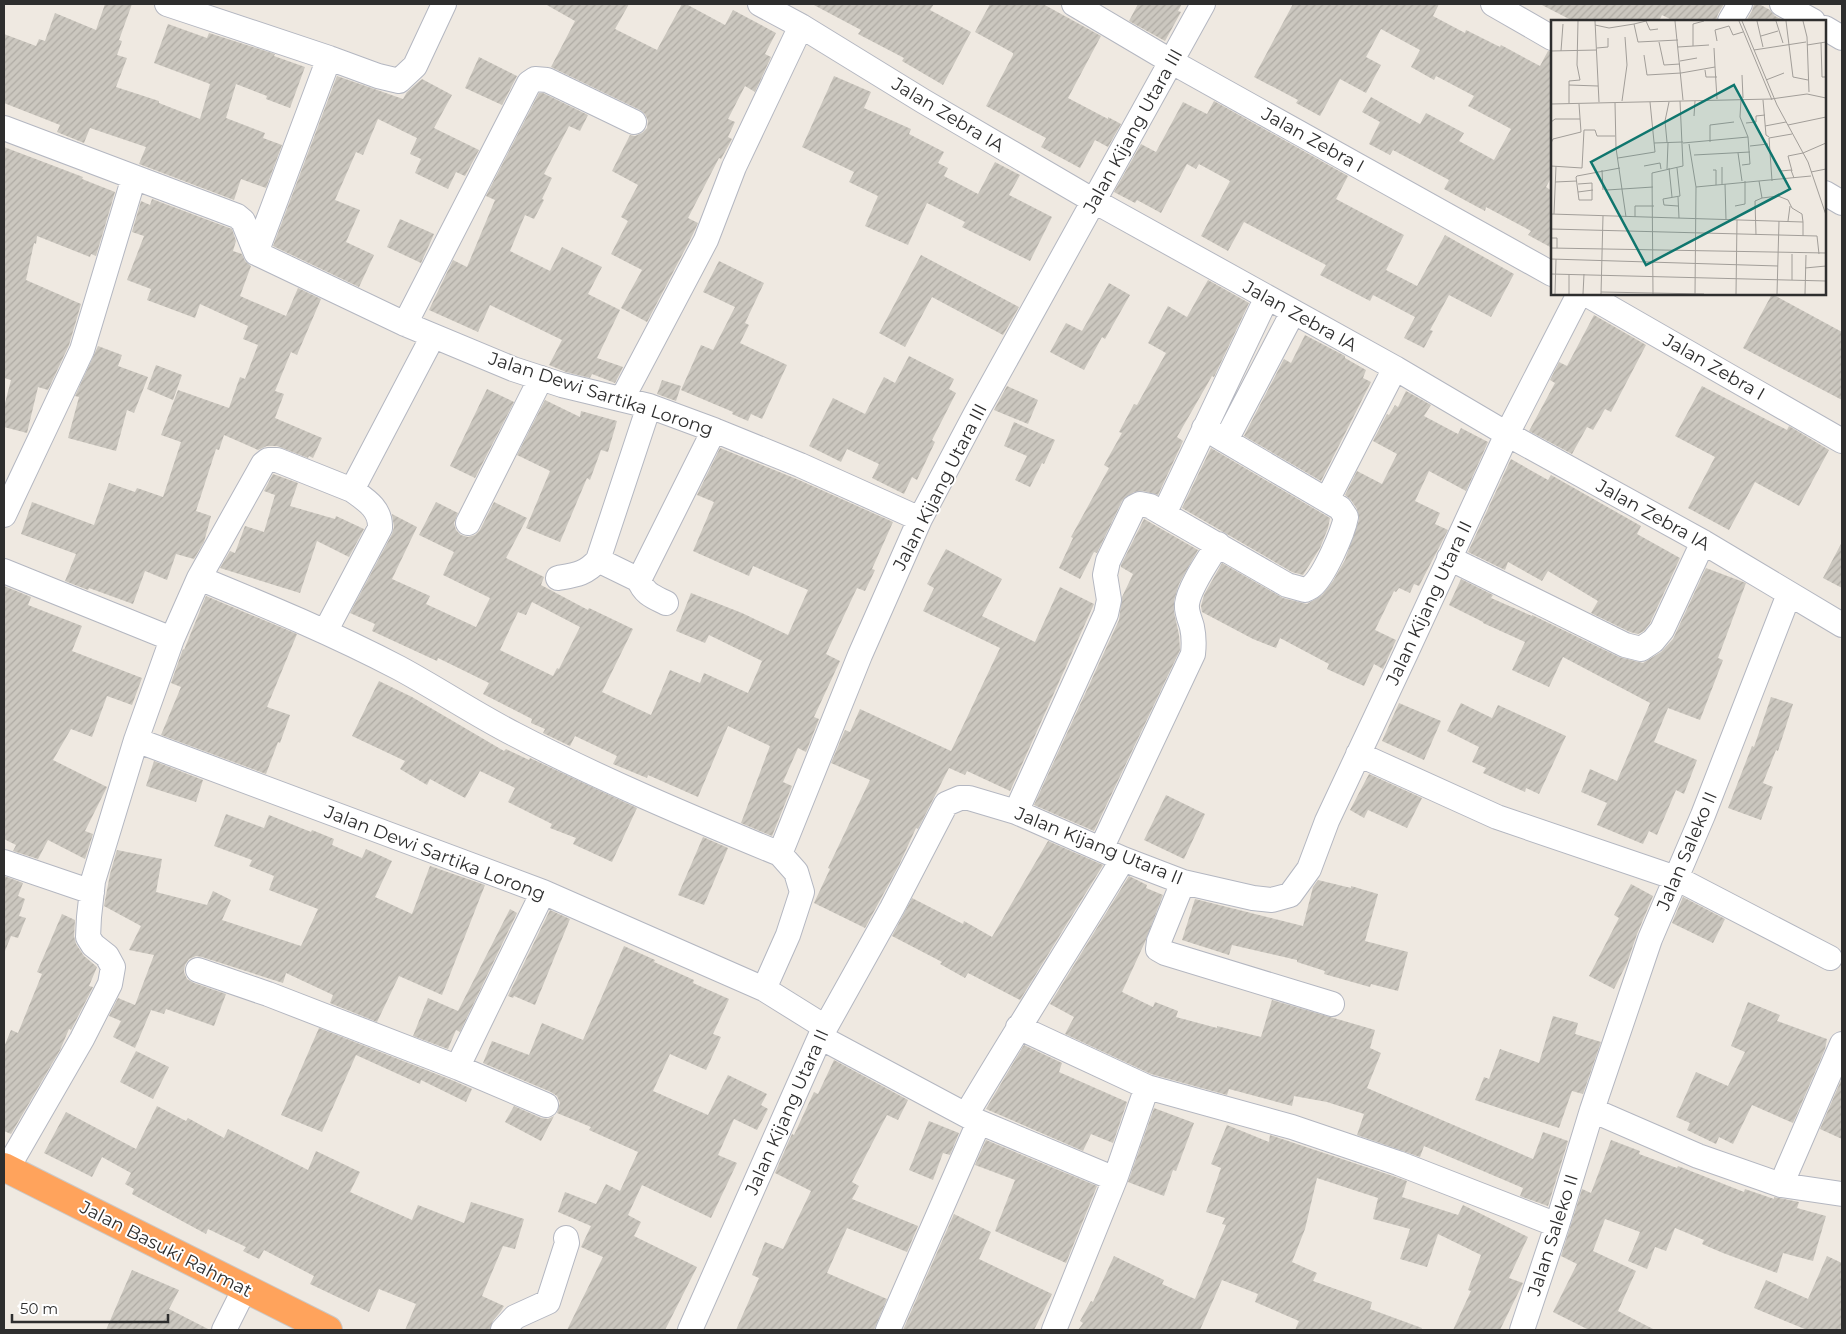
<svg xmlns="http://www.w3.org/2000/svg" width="1846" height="1334" font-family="Montserrat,sans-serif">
<defs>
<pattern id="building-hatch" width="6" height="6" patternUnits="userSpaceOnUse" patternTransform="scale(1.25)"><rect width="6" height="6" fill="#cbc7bf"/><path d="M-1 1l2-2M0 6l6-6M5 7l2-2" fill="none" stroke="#afaba4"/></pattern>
</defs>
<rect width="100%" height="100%" fill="#efe9e1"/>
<path fill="url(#building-hatch)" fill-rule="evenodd" d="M105,4H132L119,40L122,41L117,55L127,58L116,87L159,101V103L200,119L210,84L154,63L168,24L207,38L209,33L275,54L274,56L305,67L290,108L266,99L267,96L236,84L226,118L265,133L263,138L282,145L266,188L241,179L234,200L139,164L146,147L90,128L84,143L57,132L60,125L4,103V34L36,46L39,39L45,41L55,13L96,30Z
M545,4H629L615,29L657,50L682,4H686L725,25L733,10L776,33L765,54L771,57L755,92L745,86L728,119L735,122L728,137L732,139L721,159L719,158L688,218L698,223L693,234L647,322L621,308L642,270L611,254L628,221L621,217L638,185L612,171L630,135L635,136L642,133L647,128L648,121L645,114L640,110L551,67L575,21Z
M812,4H934L930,10L971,32L943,85L902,61L904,58L858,34L861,30Z
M990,4H1043L1101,36L1068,98L1108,119V117L1121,124L1108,147L1095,140L1080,168L1041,147L1046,138L986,106L1013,55V53L975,32Z
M1138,4H1182L1178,11L1181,12L1165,41L1129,21Z
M1293,4H1439L1433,16L1465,33L1466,30L1500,47L1501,45L1540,66L1548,51L1552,52V176L1546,187L1552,191V248L1528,235L1531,231L1486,207L1485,211L1444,189L1449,180L1393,150L1390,155L1369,144L1380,122L1362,112L1371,97L1420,124L1426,113L1464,133L1459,141L1494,160L1511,129L1468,106L1474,96L1436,76L1434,80L1411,67L1420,50L1381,29L1366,57L1381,65L1366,93L1340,79L1320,116L1296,103L1298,100L1254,77Z
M1540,4H1724L1718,14L1716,21H1674L1662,15L1659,21H1573Z
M1754,4H1759L1770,10L1775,16L1785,21H1746L1752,11Z
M479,57L517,76L502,105L465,88Z
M337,76L403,99L407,92L422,79L452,95L434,128L479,150L465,176L456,172L448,189L415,173L421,159L410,154L417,138L378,119L363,155L356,152L335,200L360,210L346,242L374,255L359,287L273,246Z
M834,76L871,92L864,108L911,129L909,134L944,152L938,163L948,168L944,176L978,194L995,162L1020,175L1009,195L1052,217L1030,261L962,227L965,222L927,203L908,245L865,226L878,196L849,182L854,172L802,147Z
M539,93H543L588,115L580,131L569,126L544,174L552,178L542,199L544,200L534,219L525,215L510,251L550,271L562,247L602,267L588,294L620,310L597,358L623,367L615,383L592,374L590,378L566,372L549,365L562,340L490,305L478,332L429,310L453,260L467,267L495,200L486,196Z
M1214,101L1348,176L1336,199L1404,235L1386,270L1417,286L1445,235L1514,274L1491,317L1449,295L1430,330L1433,331L1424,348L1404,338L1415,317L1373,295L1370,301L1320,275L1326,265L1244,222L1228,251L1201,236L1230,181L1199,164L1196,169L1187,164L1161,213L1137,200L1135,203L1114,192L1141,144L1156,152L1183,102L1207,114Z
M4,147L83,177L82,179L115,192L96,256L91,254L90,257L37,236L36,244L34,243L26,280L81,304L69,345L48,390L38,387L27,433L4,427V407L11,380L4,378Z
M152,199L232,229L236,241L233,251L242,254L245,261L251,266L240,296L286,316L298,288L321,299L297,355L291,352L275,391L284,394L275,418L322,438L313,458L309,456L308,458L277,446H267L258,450L224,435L219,450L216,449L196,511L211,516L204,542L194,559L176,554L167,580L145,571L133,604L89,588L88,590L65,581L76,554L21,534L32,502L94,525L109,483L135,492L137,488L163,497L181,442L161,435L178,390L229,408L240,377L245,379L258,345L243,339L248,326L200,304L195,318L147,300L151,289L127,280L144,236L132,232L141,201L150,205Z
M400,219L434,234L421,263L387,247Z
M921,255L1019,307L1003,335L932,297L905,347L879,333Z
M719,261L764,283L745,323L749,325L740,343L787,365L762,419L751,414L748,421L732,414L733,412L681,390L701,345L713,350L735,307L703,292Z
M1208,280L1249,303L1214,377L1212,376L1177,437L1183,441L1158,495L1143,491L1134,492L1122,501L1097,553L1094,552L1080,579L1059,568L1073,538L1071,537L1109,468L1104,465L1122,433L1119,432L1134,404L1137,405L1166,353L1148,343L1168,306L1187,317Z
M1109,283L1130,295L1105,339L1102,337L1084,370L1050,352L1066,323L1082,331Z
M1772,294L1842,332V400L1743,348Z
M1594,315L1646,345L1611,412L1605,409L1593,430L1587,427L1572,454L1529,431L1555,383L1550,380L1559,362L1567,366Z
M1305,335L1345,356V358L1366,370L1363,378L1371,382L1321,481L1244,436L1284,359L1291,363Z
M98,346L122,355L118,366L148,377L134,413L127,410L116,451L68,438L79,397L75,396Z
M909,356L954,379L949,389L956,393L932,440L935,442L917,480L912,477L904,494L872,478L879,464L847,449L841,462L809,446L833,398L865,414L884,377L895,383Z
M156,365L182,375L173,400L147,389Z
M662,380L681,386L676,401L657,394Z
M1007,386L1038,400L1028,424L994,410Z
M1702,386L1787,430L1789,426L1829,450L1799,506L1755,482L1729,530L1688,508L1715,457L1675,436Z
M487,389L514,402L475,478L450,466Z
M1406,391L1431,405L1424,416L1458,434L1461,428L1488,442L1466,491L1429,471L1415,501L1440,513L1435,524L1448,530L1419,586L1414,584L1410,593L1399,588L1396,592L1394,591L1375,630L1396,640L1383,669L1374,664L1364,686L1327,669L1329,664L1280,638L1276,648L1253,639L1202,612L1201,606L1204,595L1222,563L1283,598L1307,604L1322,595L1333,581L1345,560L1359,520L1357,509L1351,500L1345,495L1357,471L1382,484L1397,454L1373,441L1387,414L1389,415L1395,405L1398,407Z
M545,400L580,417L581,411L617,421L608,452L601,450L590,480L587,478L560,542L526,528L550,471L517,455Z
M1014,422L1055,440L1044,464L1042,463L1030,487L1015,480L1027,456L1004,446Z
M720,448L799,480L893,522L872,569L875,570L865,591L857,588L826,654L840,661L814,717L819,719L806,752L798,748L783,782L792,786L772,836L741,823L770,746L728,726L698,797L648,775L647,778L613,764L617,756L575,736L570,746L543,733L545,729L531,723L532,719L483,694L489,683L438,658L437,661L372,631L375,624L350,613L392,534L394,527L392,514L417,527L392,579L430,596L426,604L476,627L490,598L443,575L454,552L419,535L436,502L458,513L454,523L456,530L461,535L468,537L475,535L480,530L494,502L527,518L506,558L544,577L541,585L588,610L589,608L633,629L602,692L651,715L670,670L700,683L704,673L748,693L762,661L709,635L705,643L676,631L691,593L742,613L788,635L808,590L753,566L749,576L693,551L714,502L697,495ZM532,602L580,627L559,669L557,668L553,676L500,650L518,612L526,615Z
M1211,448L1330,518L1328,528L1320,548L1303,575L1292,572L1182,508Z
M1511,459L1548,480L1551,475L1641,526L1637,534L1680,558L1650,623L1644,631L1638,634L1630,632L1591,613L1598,601L1548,571L1542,581L1508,562L1505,570L1468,552Z
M273,474L298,483L290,506L335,519L336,516L364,529L349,557L317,541L300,593L220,568L230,551L235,553L245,526L264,532L275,495L264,491Z
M1144,519L1198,550L1179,584L1174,601V612L1179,635L1180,650L1094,831L1034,805L1119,620L1122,597L1133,574L1121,567V565Z
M1842,542V588L1823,578Z
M946,549L1002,579L982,616L1035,642L1060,587L1094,604L1010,791L967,771L965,775L949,768L918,829L916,828L899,865L865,928L814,903L830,869L828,868L870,780L831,763L845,730L850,732L860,709L951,751L1000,648L923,611L934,588L927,584Z
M1706,568L1746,583L1718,658L1723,660L1700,720L1668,708L1654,742L1697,760L1684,794L1676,790L1657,835L1649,831L1643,844L1597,825L1607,803L1581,792L1590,769L1617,781L1650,703L1563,657L1549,687L1512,670L1525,642L1483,623V622L1449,605L1461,579L1493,595L1491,598L1532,616V615L1619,657L1643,663L1661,652L1673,639Z
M4,586L31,597L28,605L82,626L72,651L142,678L132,705L107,696L92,737L71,729L53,760L107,787L85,831L93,834L85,859L48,840L38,859L13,851L16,845L4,839Z
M206,596L297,634L267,707L290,715L280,743L278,742L266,774L161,735L181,687L171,683L183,649L184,650Z
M379,681L412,697L504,751L506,749L529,760L530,758L637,808L612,862L573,844L576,838L550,828L552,824L508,802L515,788L480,771L465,798L430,779L427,785L400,769L405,761L352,736Z
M1771,697L1793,704L1778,751L1776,750L1763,783L1773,787L1761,820L1728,808L1752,746L1754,747Z
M1399,703L1441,721L1424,760L1382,741Z
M1461,703L1492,718L1498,705L1566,736L1539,794L1526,788L1525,792L1483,773L1486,768L1472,762L1479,747L1447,731Z
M154,761L203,780L196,802L146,786Z
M1369,774L1422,798L1407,828L1368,810L1364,818L1350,810Z
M1166,795L1205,814L1184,859L1144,840Z
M226,814L264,828L269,815L311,832L312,830L334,839L332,845L362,858L366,849L392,861L375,897L412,914L430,866L485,885L442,995L399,976L377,1022L330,1003L333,995L286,973L283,983L202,957L196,956L189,959L185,965L184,972L187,979L194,983L226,994L214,1026L166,1009L164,1014L151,1010L135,1048L113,1037L121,1021L109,1016L118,998L135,1005L154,955L129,950L141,926L104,906L110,874L117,850L162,859L156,892L207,905L213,891L231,900L222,920L301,946L318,909L269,890L274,876L249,866L252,860L214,846Z
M703,837L728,848L704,905L678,895Z
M1048,841L1103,865L1020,1000L968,973L965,978L940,964L942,962L892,936L912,898L963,924L964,921L992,937Z
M4,876L23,883L18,896L25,899L19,916L26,918L18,938L11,936L5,951H4Z
M1129,876L1147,885L1146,888L1163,895L1145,942L1122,992L1153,1007L1155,1002L1178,1011L1176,1017L1217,1028V1026L1261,1037L1272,1000L1375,1030L1370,1048L1381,1053L1367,1088L1533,1159L1543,1132L1568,1141L1548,1206L1520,1196L1523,1188L1424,1146L1420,1157L1357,1135L1364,1114L1327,1102L1294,1096L1292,1106L1229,1089L1227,1095L1151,1074L1065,1034L1074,1017L1050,1004Z
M1318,880L1351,888V886L1378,894L1365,941L1408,952L1398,991L1371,984L1370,987L1324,974L1325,971L1297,962V960L1232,945L1229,955L1182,940L1195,899L1303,926L1313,887Z
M1631,884L1653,896L1637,934L1627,963L1614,989L1589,976L1619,918L1614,915Z
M1683,897L1725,919L1713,943L1672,923Z
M510,909L517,913L460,1032L456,1030L448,1049L413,1036L428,998L458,1011Z
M550,910L570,919L535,1005L514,996L513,998L508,996Z
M62,914L75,920L74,936L76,944L84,956L97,967L89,986L93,987L71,1030L69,1029L60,1050L11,1134L4,1131V1047L11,1030L18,1033L42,974L37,972Z
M624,946L655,960L654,962L694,980L693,983L729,999L713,1034L721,1037L706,1070L670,1054L653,1091L708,1115L728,1075L767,1094L761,1105L768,1109L757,1130L734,1119L718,1155L737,1163L711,1218L642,1185L628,1215L641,1222L634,1236L697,1267L665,1330H567L603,1257L581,1247L591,1226L558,1212L565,1192L596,1204L606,1184L620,1191L638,1152L589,1130L591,1127L557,1113L560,1103L557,1096L551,1092L483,1063L492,1041L529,1055L542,1023L583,1040Z
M1748,1002L1780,1015L1777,1021L1827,1039L1825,1049L1793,1123L1752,1105L1733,1144L1719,1137L1716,1144L1687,1130L1690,1123L1676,1117L1696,1072L1728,1086L1745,1052L1731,1046Z
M1553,1016L1578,1023L1575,1034L1601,1042L1583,1094L1572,1091L1559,1128L1475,1100L1484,1077L1489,1079L1500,1049L1539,1063Z
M319,1028L454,1081L472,1089L466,1102L421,1080L420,1084L356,1055L322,1132L281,1115Z
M1024,1045L1062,1063L1059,1072L1127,1102L1113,1143L1091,1134L1083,1151L986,1109Z
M136,1051L169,1067L153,1099L120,1082Z
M834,1060L908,1100L898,1120L887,1115L852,1182L859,1186L852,1199L918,1226L907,1252L847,1228L827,1273L887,1299L874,1330H736L759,1278L752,1275L765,1242L783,1249L811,1191L775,1173L792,1134L794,1135L814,1092L818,1094Z
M1842,1078V1139L1820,1129Z
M157,1106L186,1121L188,1118L224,1138L228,1129L308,1170L316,1151L360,1172L350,1192L412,1220L418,1205L464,1223L471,1202L524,1219L515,1249L503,1246L482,1296L504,1306L501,1311L493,1321L490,1330H405L416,1304L379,1289L369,1312L310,1284L314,1276L264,1250L259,1259L243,1251L246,1247L208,1229L206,1234L132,1194L134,1189L125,1184L131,1173L102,1157L92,1177L44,1153L66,1112L136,1149Z
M514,1106L541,1118L548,1119L554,1116L541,1141L505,1122Z
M1154,1108L1194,1123L1176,1171L1173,1170L1164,1196L1128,1182Z
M929,1121L959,1133L950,1155L943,1153L933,1180L909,1170Z
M1227,1125L1269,1142L1270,1135L1393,1176L1407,1181L1402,1197L1458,1215L1463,1205L1528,1237L1509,1278L1523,1283L1500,1330H1453L1471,1291L1468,1290L1481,1255L1438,1234L1427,1267L1400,1259L1410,1229L1373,1219L1378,1198L1317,1178L1305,1229L1292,1262L1317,1273L1313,1281L1372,1302L1370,1309L1422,1328L1421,1330H1295L1299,1321L1255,1302L1258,1294L1222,1280L1200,1330H1078L1083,1323L1080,1321L1091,1301L1093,1302L1114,1256L1164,1280L1162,1284L1195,1299L1226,1225L1222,1224L1225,1218L1206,1212L1221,1168L1211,1164Z
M986,1140L1097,1186L1066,1263L995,1231L1015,1180L975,1165Z
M1611,1140L1640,1151L1639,1154L1677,1168L1678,1166L1744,1192L1745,1189L1774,1199V1197L1799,1202L1797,1208L1826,1216L1813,1261L1783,1253L1777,1273L1723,1253L1702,1244L1704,1240L1675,1228L1666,1251L1655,1247L1647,1269L1628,1261L1640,1232L1605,1219L1593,1251L1636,1271L1618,1311L1655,1330H1589L1553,1312L1577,1264L1561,1256L1582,1189L1591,1193Z
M954,1214L991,1232L979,1259L1052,1294L1034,1330H903Z
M1827,1256L1842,1263V1330H1807L1754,1308L1766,1280L1808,1299Z
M132,1270L179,1290L169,1309L210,1330H106Z"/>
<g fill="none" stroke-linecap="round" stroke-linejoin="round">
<g stroke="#b4b7c1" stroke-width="26">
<path id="minor" d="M167,4L329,58
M760,4L801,26L923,101L1094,201L1395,368L1507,434L1703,542L1842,625
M1074,4L1172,62L1552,274
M1493,4L1552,38
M1782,4L1813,21
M1730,21L1740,4
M1825,28L1842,38
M4,128L237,216L243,221L256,253L405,324L513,369L562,385L649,406L714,430L800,465L920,519
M1825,193L1842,203
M256,253L329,58L378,76L399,81L415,66L444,4
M1586,294L1842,441
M405,324L529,83L535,79L547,80L634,122
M622,399L706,240L734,167L801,26
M1226,440L1293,312
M352,490L277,460H268L263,464L199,578L172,639L136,740L543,892L764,989L825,1027
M1327,500L1395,368
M1164,514L1267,297
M4,515L82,350L134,177
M468,523L541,378
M1449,558L1625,645L1641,649L1653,641L1662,630L1703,542
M598,560L639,580
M4,571L172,639
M199,578C267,606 334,634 399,668C438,689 475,714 514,734C600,779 690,817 780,854
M558,578C575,575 586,574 598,560L649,406
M666,603C654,597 644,594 639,580L714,430
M325,632L380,528C381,509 366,500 352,490L433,336
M1358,754L1497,817L1676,878L1830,958
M1016,812L1106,614L1109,600L1105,575L1108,561L1134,507L1140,504L1150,506L1287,585L1305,590C1308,588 1310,588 1312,586C1324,576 1343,533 1346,517L1340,508L1204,428
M1101,849L1193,654C1194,645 1194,636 1192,627C1190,619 1186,612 1187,604C1189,587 1209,559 1218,544
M4,862L92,892
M1183,882L1159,941L1158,949L1165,953L1332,1004
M198,970L268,994L459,1068L461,1060L543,892
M764,989L788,935L802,892L796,872L780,854L860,655L920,519L975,415L1203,4
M1018,1027L1147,1087
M820,1037L979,1122L1115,1179
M459,1068L546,1105
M1592,1110L1698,1156L1781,1185L1842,1194
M966,1115C1017,1029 1071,945 1123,859
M7,1169L82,1039L110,984L113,967L107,956L93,945L88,937L89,917L93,881L136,740
M1781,1185L1842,1044
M224,1330L245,1288
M503,1330L515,1317L548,1302L567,1243L566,1238
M690,1330L820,1037L892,908L946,804L960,798H969L1016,812L1123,859L1183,882L1253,898L1272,900L1290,895L1309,869L1327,821L1406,653L1507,434L1579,294
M888,1330L979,1122
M1054,1330L1115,1179L1147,1087L1292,1127L1398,1163L1557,1225
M1522,1330L1557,1225L1592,1110L1650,939L1703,815L1789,594"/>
</g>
<g stroke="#c9c9c9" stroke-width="30">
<path id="highway" d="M4,1167L328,1330"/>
</g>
<use href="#minor" stroke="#fff" stroke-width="24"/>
<use href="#highway" stroke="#ffa35c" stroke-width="28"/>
</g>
<g text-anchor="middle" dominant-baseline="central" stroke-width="4" stroke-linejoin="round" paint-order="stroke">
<g font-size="18" fill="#2e2e2e" stroke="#fff">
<text transform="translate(948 115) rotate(31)">Jalan Zebra IA</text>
<text transform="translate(1133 131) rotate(-61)">Jalan Kijang Utara III</text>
<text transform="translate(1313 140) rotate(29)">Jalan Zebra I</text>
<text transform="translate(1300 316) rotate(29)">Jalan Zebra IA</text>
<text transform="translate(1714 367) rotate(30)">Jalan Zebra I</text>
<text transform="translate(601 394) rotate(18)">Jalan Dewi Sartika Lorong</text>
<text transform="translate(940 487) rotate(-63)">Jalan Kijang Utara III</text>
<text transform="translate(1653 515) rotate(29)">Jalan Zebra IA</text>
<text transform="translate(1429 603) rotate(-65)">Jalan Kijang Utara II</text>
<text transform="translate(1099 846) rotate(22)">Jalan Kijang Utara II</text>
<text transform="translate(1687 851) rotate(-67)">Jalan Saleko II</text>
<text transform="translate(435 853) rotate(21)">Jalan Dewi Sartika Lorong</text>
<text transform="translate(787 1112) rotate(-66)">Jalan Kijang Utara II</text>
<text transform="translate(1553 1235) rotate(-72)">Jalan Saleko II</text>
<text transform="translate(166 1249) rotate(27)">Jalan Basuki Rahmat</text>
</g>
</g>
<g transform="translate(1551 20)">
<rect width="275" height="275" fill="#efe9e1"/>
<path fill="none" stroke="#a29e99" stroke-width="1" d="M44,1L48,82M124,1L132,80M188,1L221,80M191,1L226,85L257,142L275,195M206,1L212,27M225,1L232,23M235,1L242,57L257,60M252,1L256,17L258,72M44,5L58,8L83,4M107,9L99,10L95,1L83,4L87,22L127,20M210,16L227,11M166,21L164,10L178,6L182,15L192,12M108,22L113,45L129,44M270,23L271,57H275M256,25L275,22M142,26V4L153,1M127,27L158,25M46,28L57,27V18M203,30L255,22M0,31L46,30M10,31L12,4M93,35L96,55L130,53L164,47L163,28M129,41L146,38M164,47L166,79M154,50L155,57H166M191,55L192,78M215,60L233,53M18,65V61L29,60L26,45L27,1M190,79L189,97L197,117M212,80L215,115L218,117M71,81L76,45L74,17M18,83V65L47,66M64,83L65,128L75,197M0,84L220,79L256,74L275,78M143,96L144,81M0,102L4,99H29M195,103L205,102V96L214,95M237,105L275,97M214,106L235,102M116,122L114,101L118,82M159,122V105L183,102M0,123L2,119L30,112L28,84M103,123L132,122M132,123L197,117L199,144L191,145M138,124L145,167L144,274M199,126L217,124M187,133L191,161M252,133L275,123M143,135L199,132M67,138L104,132L99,82M0,146L31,148L33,110H44L46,116H64M93,146L109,143L110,149M171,147V164M118,148L121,177M126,148L129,176L112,179L113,185L127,186M116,149L117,123M51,150L52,170M162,150H165V165M230,151L240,150L243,158M241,151L237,136L252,133M260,152L275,149M221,161L218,118L241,114M4,162L26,161M27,164L41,163V180H28L25,157L26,156L69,148M174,164L175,200M145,167L260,156M56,170L102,167M27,172L42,170M127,177L128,198M211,178L227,176L237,180L241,188L251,194L252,202M184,186L194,184V161M0,194L252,202V216M3,194L5,146M84,197V186H103M237,201L239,186M0,209L266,216L268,234M205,215L204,181L211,178L208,161M0,218H6V228M0,228L275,233M0,239L227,246M254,248L275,246M0,254L275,261M241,260V234M50,272L153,274M4,274L5,239M18,274V254M32,274L33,254M50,274L52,196M102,274L101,153L132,146L129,81M185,274L186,200M226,274L228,201M254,274L255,235"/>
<path fill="#0f766e" fill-opacity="0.15" stroke="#0f766e" stroke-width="2.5" d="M183,65L239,169L95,245L40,142Z"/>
<rect width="275" height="275" fill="none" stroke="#2e2e2e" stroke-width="2.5"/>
</g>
<rect width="1846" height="1334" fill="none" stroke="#2e2e2e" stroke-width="10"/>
<path d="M12 1314v8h156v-8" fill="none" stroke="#2e2e2e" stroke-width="2.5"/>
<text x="20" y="1314" font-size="15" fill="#2e2e2e" stroke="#ffffff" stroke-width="4" paint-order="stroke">50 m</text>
</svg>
